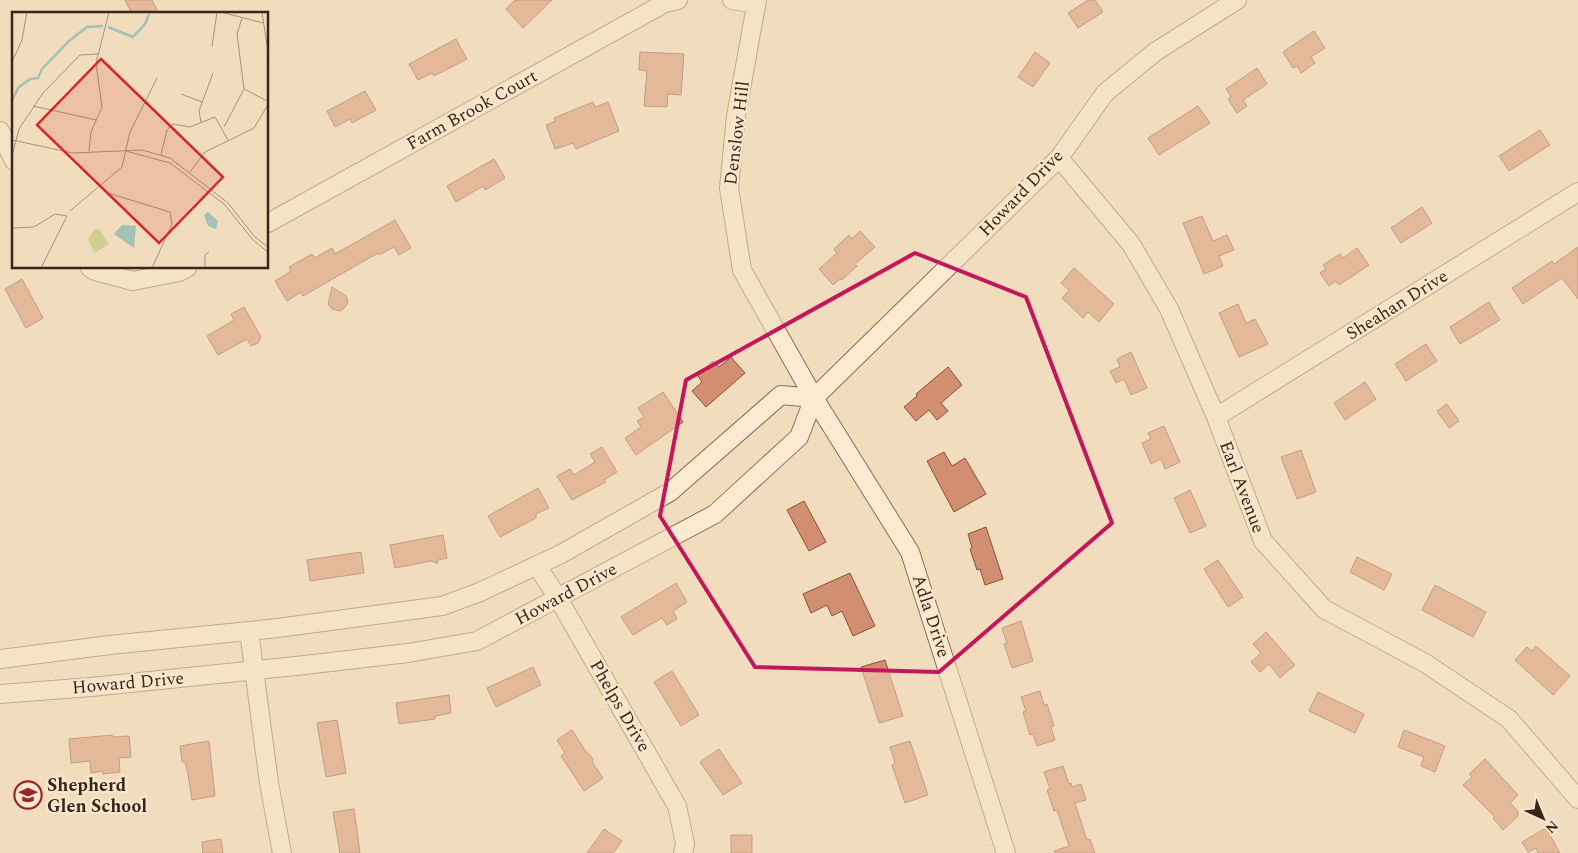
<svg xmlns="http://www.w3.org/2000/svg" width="1578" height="853" font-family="Spectral,serif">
<rect width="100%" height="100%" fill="#f1dcbd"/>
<path fill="#d28e70" stroke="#8b5139" d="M125,0H152L159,14H132Z
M515,0H552L523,28L506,9Z
M1088,0H1095L1103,12L1078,28L1068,13Z
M1314,31L1325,48L1311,57L1315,63L1301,73L1297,66L1293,68L1283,52Z
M456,39L467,59L434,76L432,73L418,80L409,64Z
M640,52L684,54L681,95L668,94L667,107L644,106L647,71L639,70Z
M1035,52L1050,63L1033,87L1018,77Z
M1257,68L1267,84L1243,100L1247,106L1237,113L1228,99L1231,97L1226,89Z
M365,91L376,110L352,123L350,119L335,127L327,111Z
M593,102L595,107L608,102L619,131L576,149L573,143L555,149L546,125L555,121L554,118Z
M1198,106L1210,123L1159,155L1148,138Z
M1540,130L1550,145L1509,171L1499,156Z
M494,159L505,178L485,190L483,186L456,202L447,186Z
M1422,207L1432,223L1401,243L1391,228Z
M1202,216L1213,241L1227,235L1234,250L1219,256L1223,266L1204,274L1183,223Z
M395,220L411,248L399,255L394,247L379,255L378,253L303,296L301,292L287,301L275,281L291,271L289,267L312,254L315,258L332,248L335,254Z
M860,231L875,247L855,264L857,266L842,280L840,279L833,285L819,269L837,253L834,249L849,235L852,239Z
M1578,247V299L1562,278L1523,304L1512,288L1552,261L1554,264Z
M1357,248L1369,265L1339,285L1336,281L1329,286L1320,273L1326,269L1323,265L1340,254L1343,258Z
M1074,268L1114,304L1099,322L1088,312L1083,318L1062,298L1069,290L1061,283Z
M22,279L43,318L26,328L5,289Z
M332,287L346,296L348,301L346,306L341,311L332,309L328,304Z
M1489,302L1500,320L1460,344L1450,327Z
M1238,304L1246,323L1255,319L1268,344L1239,357L1219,313Z
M244,307L261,337L258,343L251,346L247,339L218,355L207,336L234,320L231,314Z
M1426,344L1437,361L1406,381L1395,364Z
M1131,352L1147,388L1131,395L1124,379L1116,383L1110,371L1120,367L1117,359Z
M731,357L745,373L706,407L692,391L702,382L697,375L713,361L719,367Z
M948,367L962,385L941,403L948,411L937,420L929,410L916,421L904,407L917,396L916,394Z
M1365,382L1376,399L1345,420L1334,403Z
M663,392L683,422L636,455L625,438L641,427L637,421L644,417L638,408Z
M1447,404L1459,421L1449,428L1437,411Z
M1164,426L1180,462L1165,469L1161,459L1151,464L1142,443L1151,439L1148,433Z
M602,447L617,472L604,480L606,482L572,500L557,476L570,469L574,475L595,462L590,454Z
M1301,450L1316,492L1297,499L1281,457Z
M944,452L952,466L965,458L986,494L954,512L927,461Z
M538,488L549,508L536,514V518L500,537L488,516Z
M1190,490L1206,526L1190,533L1174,498Z
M804,501L826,542L809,551L787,510Z
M986,527L1003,579L985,585L980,569L977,570L970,549L972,548L968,534Z
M443,535L447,558L438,560L437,563L431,561L395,568L390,545Z
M361,552L364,573L310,581L307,560Z
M1357,557L1392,574L1384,590L1350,572Z
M1218,560L1243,597L1228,607L1204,569Z
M850,573L875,626L853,636L842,611L832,616L827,605L811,613L803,594Z
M676,583L687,602L673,611L677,619L667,625L662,618L633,635L621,617Z
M1435,585L1486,612L1473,637L1422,610Z
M1021,621L1033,661L1012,668L1004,644L1007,643L1002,628Z
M1266,632L1295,665L1280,678L1269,664L1260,672L1251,662L1261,653L1253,644Z
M1536,646L1570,676L1553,695L1515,660L1527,647L1532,651Z
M885,660L903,716L879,723L861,667Z
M533,667L541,685L496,707L487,688Z
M672,671L699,715L681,726L654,682Z
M1040,691L1044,705L1047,704L1054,726L1051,727L1055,740L1037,746L1033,734L1030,735L1023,712L1026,711L1021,697Z
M1318,692L1364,714L1355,733L1309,711Z
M449,695L451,713L435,716V719L399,724L396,703Z
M337,720L346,773L326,777L317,723Z
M572,730L587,753L590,755L593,759L592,762L603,778L584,791L561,756L565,753L557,740Z
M1404,730L1445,746L1435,772L1421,766L1424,757L1398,747Z
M112,735L113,737L129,736L131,757L119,758L120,772L103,774V771L91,773L90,761L71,763L69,739Z
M209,741L215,796L192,800L188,774L185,762H182L180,746Z
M910,741L928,795L905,803L892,765L895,763L890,747Z
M719,749L742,783L723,795L700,762Z
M1485,759L1518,795L1510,803L1518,811V816L1503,830L1493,818L1495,817L1463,785L1472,777L1469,774Z
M1063,766L1069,784L1071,783L1072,787L1081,784L1086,800L1075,803L1087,840L1090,839L1095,853H1055L1054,851L1069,846L1057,810L1054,811L1047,790L1050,789L1044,772Z
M354,809L360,853H340L333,812Z
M1546,828L1560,853H1538L1536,848L1528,852L1522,842Z
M604,829L622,841L613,853H587Z
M731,835H752V853H731Z
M221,839L223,853H203L202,842Z"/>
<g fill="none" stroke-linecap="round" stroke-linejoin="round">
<g stroke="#8a6c55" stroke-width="20">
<path id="minor" d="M732,0L756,4
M757,0L736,116L729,188L742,270L814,398L910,552L1006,853
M0,131L14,161
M1059,158L1131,244L1169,309L1216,417L1263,541L1324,609L1425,663L1509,719L1578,799
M268,223L665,3L678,0
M90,268L95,271L133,281L179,272L187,268
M1216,417L1578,192
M537,566L558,598L677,806L685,843L683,853
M249,631L269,783L282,853
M0,659L110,645L278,628L442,606L480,592L561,554L670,492L781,395L814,398
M0,694L91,687L296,666L408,653L477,641L715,514L799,437L814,398L1059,158L1105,93L1155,52L1237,0"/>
</g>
<use href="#minor" stroke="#fbead1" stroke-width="18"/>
</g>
<path d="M0 0H1578V853H0ZM915,253L1026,297L1112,523L939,672L755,667L660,516L686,380Z" fill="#f1dcbd" fill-opacity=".55" fill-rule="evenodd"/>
<path fill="none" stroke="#c2185b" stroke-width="4" stroke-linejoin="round" d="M915,253L1026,297L1112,523L939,672L755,667L660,516L686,380Z"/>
<defs>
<g id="school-ring" transform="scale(1.4375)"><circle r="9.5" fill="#f8e7cd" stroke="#9d212e" stroke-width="1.5"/><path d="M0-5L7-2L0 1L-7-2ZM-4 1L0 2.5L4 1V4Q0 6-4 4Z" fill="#9d212e"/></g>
</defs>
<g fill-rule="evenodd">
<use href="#school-ring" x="28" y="795"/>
</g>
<g text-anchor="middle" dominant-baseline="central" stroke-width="4.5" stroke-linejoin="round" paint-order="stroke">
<g font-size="18" fill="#38261b" stroke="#f8e7cd">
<text transform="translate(472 110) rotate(-29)">Farm Brook Court</text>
<text transform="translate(737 133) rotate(-83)">Denslow Hill</text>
<text transform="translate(1021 193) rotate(-46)">Howard Drive</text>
<text transform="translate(1397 305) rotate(-32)">Sheahan Drive</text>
<text transform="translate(1242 487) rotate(69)">Earl Avenue</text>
<text transform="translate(566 594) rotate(-28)">Howard Drive</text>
<text transform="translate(931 616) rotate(72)">Adla Drive</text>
<text transform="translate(128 683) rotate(-5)">Howard Drive</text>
<text transform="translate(620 706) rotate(60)">Phelps Drive</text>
</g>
<g font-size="18" font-weight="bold" fill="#38261b" stroke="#f8e7cd" text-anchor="start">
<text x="47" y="785">Shepherd<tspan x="47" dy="21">Glen School</tspan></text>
</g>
</g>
<g transform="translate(12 12)">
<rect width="256" height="256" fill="#f1dcbd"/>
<path d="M83,217L88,218L97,232L82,241L76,227Z" fill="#cfcf90"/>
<path d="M196,200L206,209L204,217L196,214L192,203ZM110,213L124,214L122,236L102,222Z" fill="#a1c2b5"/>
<path fill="none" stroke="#a1c2b5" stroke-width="2.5" d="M96,15L121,25L133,12L137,2M0,89L6,76L18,67L26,66L30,57L57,29L75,15L91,14"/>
<path fill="none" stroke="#a7937c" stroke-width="1" d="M141,0H159M209,0L251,11M250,0L257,46M230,6L225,22L232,77L257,90M200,35L205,0M0,50L10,28L15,0M169,82L190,90M21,94L84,108M189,110L187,99L201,61M212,115L232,77M0,128L61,141L130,138L158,146L216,191L242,224L257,236M77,139L79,120L90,95L84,51L97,0M114,139L158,151L212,192L241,228L257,241M149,143L155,118L161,112L178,115L203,105L216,128M0,144L7,117L31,81L68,43L86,42M178,160L193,140L242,116L257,91M89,174L96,181L158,200L160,212L140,256M58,199L110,155L118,120L145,66M0,216L22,215L43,202L55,204L29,256M193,256V243L197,240"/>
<path fill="#d62828" fill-opacity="0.15" stroke="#d62828" stroke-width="2.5" d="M89,47L211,165L147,231L25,113Z"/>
<rect width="256" height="256" fill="none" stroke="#38261b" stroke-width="2.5"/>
</g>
<g transform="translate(1543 818) rotate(136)" stroke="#f8e7cd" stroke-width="4" paint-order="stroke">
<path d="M0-4L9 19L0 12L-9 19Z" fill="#38261b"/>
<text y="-8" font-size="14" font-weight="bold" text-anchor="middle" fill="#38261b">N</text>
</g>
</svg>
